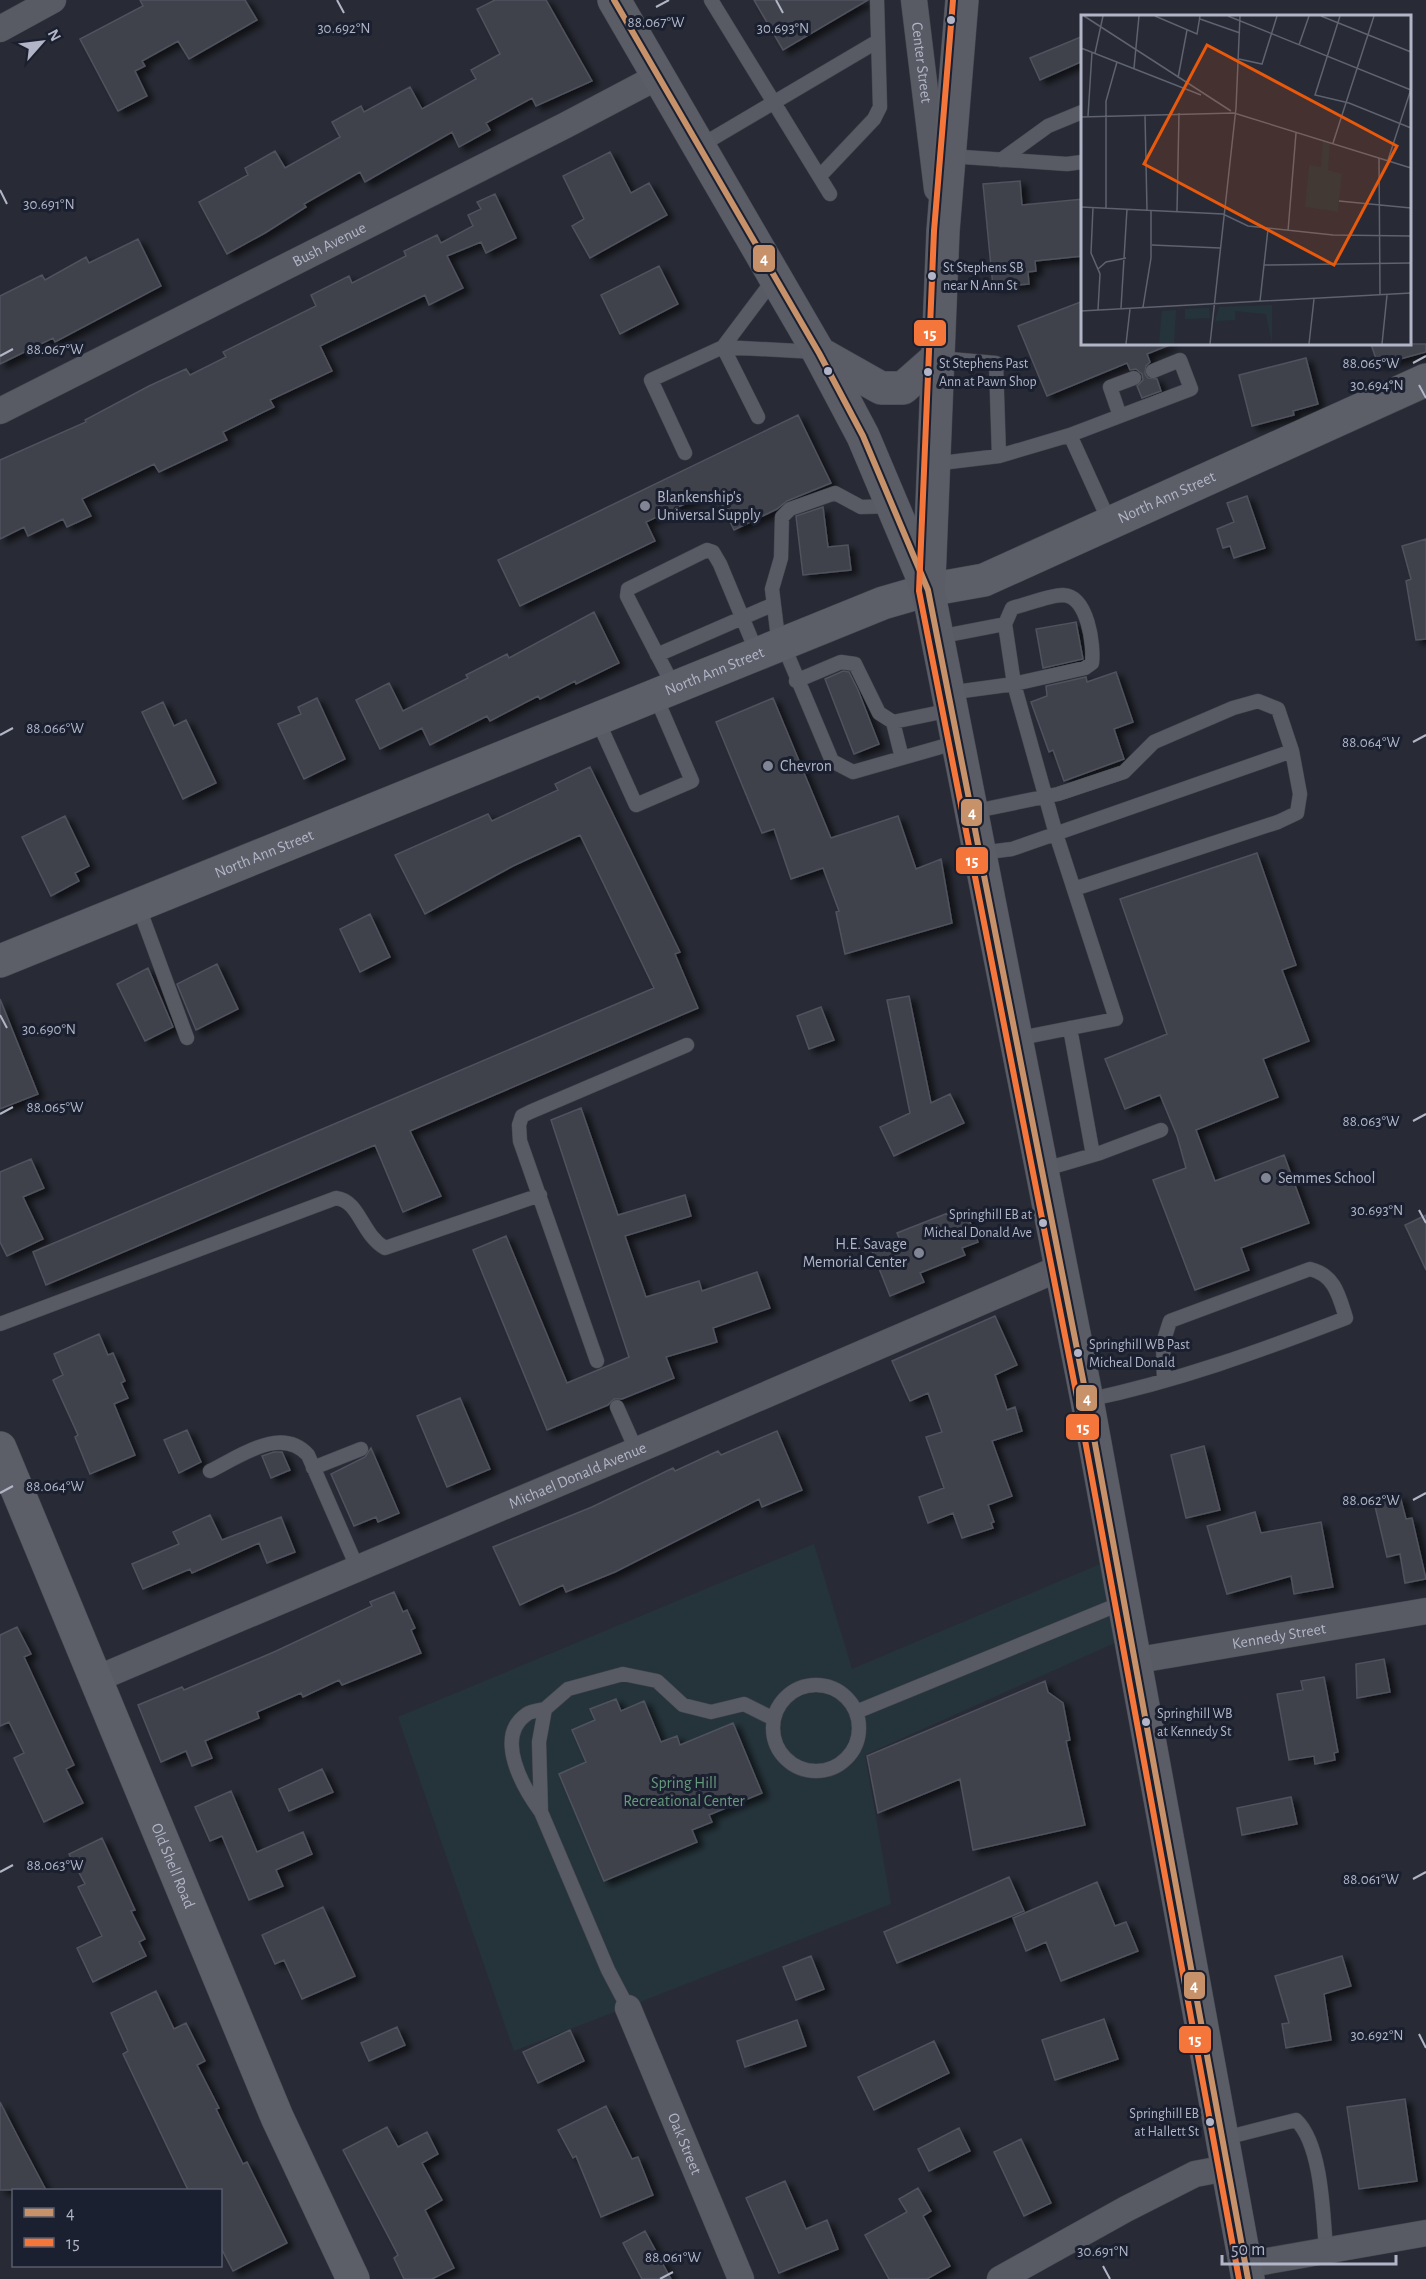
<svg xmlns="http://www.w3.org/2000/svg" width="1426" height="2279" font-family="'Alegreya Sans',sans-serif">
<defs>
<filter id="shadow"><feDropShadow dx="6" dy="4" stdDeviation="3" flood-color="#0009"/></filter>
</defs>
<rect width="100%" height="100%" fill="#282b35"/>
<path fill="#25343b" d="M814,1544L852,1669L1105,1562L1119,1641L865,1755L891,1904L514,2051L398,1717Z"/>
<path fill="#3f424c" stroke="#50525d" stroke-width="1.5" filter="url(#shadow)" d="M140,0H245L257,20L189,59L178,41L142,61L145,66L135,71L147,96L118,111L80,39L143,6Z
M495,0H546L592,81L536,106L532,98L486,123L490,130L459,147L452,132L365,182L360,172L304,204L306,207L265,233L227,254L199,202L248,175L245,168L275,151L285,168L340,137L332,122L361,106L364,112L410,87L422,109L476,79L471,70L500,54L477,9Z
M754,0H868L783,50Z
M1083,36V61L1040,80L1030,58Z
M610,152L631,193L649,183L667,215L590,258L572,226L584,219L563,176Z
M1020,181L1022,205L1083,199V256L1035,261L1036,271L1028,272L1029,284L993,287L983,184Z
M495,194L516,238L486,253L481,242L447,256L463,288L429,305L425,295L320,346L332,371L270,400L274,407L223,432L227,440L159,472L154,464L82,499L91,516L67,527L63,519L28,536L24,527L0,539V460L86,422L85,420L149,386L186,369L190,375L226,357L223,352L316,306L311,295L349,276L352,283L406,256L404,251L437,235L441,243L473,226L468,215L481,209L477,202Z
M138,239L161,286L55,342L53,338L0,364V296L42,275L45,280L86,257L89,263Z
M659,266L678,304L620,334L601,295Z
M1083,301V344H1172L1147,354L1150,362L1146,366L1145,374L1148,378L1157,379L1161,391L1142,398L1137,386L1143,380L1142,374L1136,369L1130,370L1127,363L1047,396L1018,326Z
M1371,344H1426V352L1378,365Z
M1306,358L1318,404L1293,411L1294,415L1252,426L1239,375Z
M798,415L831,483L787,501L777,509L734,530L715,490L646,522L655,541L520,606L498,560Z
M1247,496L1265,548L1234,558L1230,546L1223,548L1217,529L1234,522L1227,503Z
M823,507L828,547L848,545L851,570L803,575L796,516Z
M1426,539V639L1416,640L1406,581L1411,579L1402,546Z
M594,612L619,663L576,684L575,681L540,699L538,696L490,721L487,716L430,745L422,728L380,749L356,700L389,683L403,711L468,678L466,675L507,654L509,658Z
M1076,622L1083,659L1043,668L1036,629Z
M843,671L849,672L858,690L879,744L854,754L825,679Z
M1116,672L1133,722L1114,729L1124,759L1064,781L1053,750L1049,752L1031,702L1047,696L1046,686L1086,677L1087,682Z
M317,698L345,759L304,779L278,724L301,714L298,707Z
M773,698L831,838L898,816L916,869L941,859L952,923L845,954L836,912L839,911L823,868L791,879L774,829L762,833L716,722Z
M163,702L174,726L186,720L216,783L183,799L142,712Z
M590,767L680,952L675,954L698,1008L410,1131L441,1196L403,1212L375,1145L46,1285L33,1252L654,988L580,835L513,866L425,914L395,855L488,814L492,821L558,790L555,784Z
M65,816L89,866L75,873L79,881L51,896L22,837Z
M1257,853L1296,965L1282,970L1309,1041L1263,1059L1278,1097L1196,1130L1215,1181L1284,1155L1309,1223L1241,1248L1249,1270L1195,1290L1153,1180L1186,1168L1177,1136L1160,1095L1125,1109L1105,1059L1167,1034L1120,899Z
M370,914L390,957L360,972L340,929Z
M217,964L238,1009L196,1030L177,984Z
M148,968L173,1027L145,1041L117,984Z
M909,996L931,1103L950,1094L964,1123L894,1156L880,1127L910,1113L887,1000Z
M0,999L38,1094L0,1109Z
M821,1007L834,1040L809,1049L797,1016Z
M581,1108L618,1215L685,1195L691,1216L625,1236L646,1297L699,1281L702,1291L757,1272L770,1308L713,1328L717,1342L666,1357L674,1378L622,1399H614L608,1405L547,1430L473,1250L506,1236L567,1383L629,1357L551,1120Z
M31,1159L44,1188L23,1197L43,1239L7,1256L0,1242V1172Z
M966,1212L978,1242L962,1248L965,1255L920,1273L924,1282L890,1296L872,1251L900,1240L897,1233L948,1213L950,1219Z
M1426,1215V1270L1405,1225Z
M995,1316L1017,1365L995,1375L1007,1410L1015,1407L1022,1431L992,1441L1012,1496L988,1505L994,1522L991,1523L993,1528L962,1538L953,1513L928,1523L919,1497L944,1488L926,1437L942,1432L928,1393L910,1401L892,1361Z
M99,1334L108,1355L113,1353L125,1381L121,1383L128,1398L114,1404L135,1455L90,1474L75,1437L78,1435L53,1380L63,1375L54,1354Z
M460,1398L490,1469L447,1487L417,1416Z
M187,1430L201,1462L179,1473L164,1440Z
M777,1431L802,1490L762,1507L759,1499L615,1572L566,1592L563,1585L520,1605L493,1547L592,1507L673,1468L675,1471L718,1451L721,1455Z
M1204,1446L1220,1510L1186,1518L1171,1455Z
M371,1448L399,1513L378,1522L376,1517L354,1526L331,1474L365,1457Z
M274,1452H282L290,1470L271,1478L262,1456Z
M1400,1496L1406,1519L1412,1518L1426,1579L1405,1583L1400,1554L1387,1557L1374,1502Z
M1255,1512L1261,1533L1321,1522L1333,1587L1294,1594L1291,1576L1227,1594L1207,1526Z
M210,1515L222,1540L281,1517L295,1552L267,1563L259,1543L192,1573L190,1569L143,1589L132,1564L179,1544L173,1532Z
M394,1592L403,1612L407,1610L415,1628L411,1630L421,1653L342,1685L339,1680L303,1697L301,1693L257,1712L259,1718L205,1741L212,1758L192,1766L186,1751L161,1762L138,1705L182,1687L184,1690L274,1652L372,1606L370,1602Z
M17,1627L31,1654L24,1657L74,1765L66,1769L83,1803L44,1822L14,1758L24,1753L9,1722L0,1726V1635Z
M1384,1659L1390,1692L1357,1698L1356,1664Z
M1324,1677L1338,1752L1334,1753L1335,1760L1315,1764L1314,1756L1289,1760L1277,1694L1303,1690L1301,1681Z
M1045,1681L1048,1692L1063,1703L1070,1740L1066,1741L1085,1825L973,1850L960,1779L878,1813L867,1756Z
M616,1699L621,1711L644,1701L661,1742L677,1736L680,1745L733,1723L762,1793L709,1815L712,1822L692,1830L697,1842L604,1881L559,1774L586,1762L572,1730L595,1720L590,1709Z
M322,1769L333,1792L289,1811L279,1789Z
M231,1791L257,1852L303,1832L312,1854L276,1870L283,1886L249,1900L222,1836L210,1841L195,1807Z
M1291,1797L1297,1824L1242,1835L1237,1808Z
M102,1838L135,1910L131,1911L145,1939L139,1942L146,1956L93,1982L77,1948L102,1936L78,1887L85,1884L69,1854Z
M1009,1877L1024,1911L897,1963L884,1932Z
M1097,1882L1115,1926L1126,1922L1138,1951L1061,1981L1046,1942L1026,1951L1013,1918Z
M323,1907L355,1976L302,1999L284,1960L275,1964L262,1935Z
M811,1956L824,1989L796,2000L783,1967Z
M1342,1956L1351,1986L1324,1994L1331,2040L1286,2048L1282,2024L1289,2023L1275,1976Z
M156,1991L174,2029L186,2023L205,2061L197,2065L219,2108L216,2109L243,2164L247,2162L287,2243L233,2271L220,2246V2190H188L123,2054L128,2051L111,2013Z
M1104,2019L1118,2059L1055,2080L1042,2040Z
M797,2020L806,2046L745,2067L737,2041Z
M397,2027L405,2045L369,2061L361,2043Z
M570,2030L584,2061L538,2083L523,2052Z
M934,2041L949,2073L874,2110L858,2077Z
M1405,2099L1417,2181L1359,2189L1347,2107Z
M0,2102L20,2141L46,2190H0Z
M606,2106L632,2159L638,2157L653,2195L601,2217L576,2156L573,2158L558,2130Z
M387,2127L398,2147L427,2132L438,2154L422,2163L442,2200L425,2210L454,2268L432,2279H404L394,2258L398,2255L343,2150Z
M959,2128L970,2151L929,2171L918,2149Z
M1021,2139L1051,2203L1024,2216L994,2152Z
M785,2181L806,2229L827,2220L838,2249L779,2273L746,2198Z
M918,2188L931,2211L923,2216L950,2266L927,2279H889L865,2235L907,2212L899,2199Z
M645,2231L671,2279H642L623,2243Z"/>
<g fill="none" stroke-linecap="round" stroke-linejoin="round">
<g stroke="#44464e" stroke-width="15">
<path id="lane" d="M711,0L830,194
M700,146L878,41
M949,156L1067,164L1082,162
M1001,160L1048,126L1082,112
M820,176L874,119L880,107L877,0
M774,279L723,347L816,352
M938,358L996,363L999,456L1070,435L1110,523
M1120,416L1110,387L1134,378
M1070,435L1191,389L1180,360L1153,371
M685,453L651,380L723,347L758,417
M933,464L999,456
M893,506L861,507L835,493L790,509L782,517L781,558L772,589L777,630L832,761L853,772L958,742
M938,637L1005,624L1012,608C1025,605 1050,595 1063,595C1088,596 1094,645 1092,663L1085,668L1014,684L1005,624
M657,655L772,605
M796,681L841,662L855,664L879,713L893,722L951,710
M674,687L631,604L627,596L628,589L707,550L713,552L720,564L757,653
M948,693L1014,684L1056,834L1116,1019L1016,1039
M597,719L636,805L692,781L655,695
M893,722L902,758
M971,812L1058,794L1124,772L1154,742L1233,708L1258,701L1278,709L1292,751L1012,849L980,853
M1074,889L1278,822L1297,813L1300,794L1292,751
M138,905L187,1038
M1070,1028L1093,1155
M1042,1170L1100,1153L1161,1130
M0,1324L336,1198C360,1201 361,1234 385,1248L540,1195
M597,1361L520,1141L519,1125L522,1116L530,1112L687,1045
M1087,1400C1178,1381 1260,1351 1346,1318C1339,1296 1335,1275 1310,1269L1170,1321L1163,1343L1164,1381
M617,1407L637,1452
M313,1468L361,1449
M210,1471C239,1457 281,1425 308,1455L357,1567
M773 1728a43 43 0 1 1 86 0a43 43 0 1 1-86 0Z
M856,1712L1122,1603
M541,1812C524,1789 493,1737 527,1714C531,1711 540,1710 545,1709
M628,2008L608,1970L541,1812L539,1742L545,1709L568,1689L623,1674L657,1681L683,1705L711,1712L744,1704L774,1719
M1221,2139L1296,2120C1322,2145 1323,2214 1326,2250"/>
</g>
<g stroke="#44464e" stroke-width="27">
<g id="street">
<path id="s1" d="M914,0L937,189"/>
<path d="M0,29L53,0"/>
<path id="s2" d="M0,411L566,125L659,76"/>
<path id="s3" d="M1133,1661L1426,1611"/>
<path id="s4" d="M94,1680C417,1544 739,1408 1060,1268"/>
<path id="s5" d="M628,2008L741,2279"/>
<path d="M1245,2265L1426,2233"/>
<path d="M1000,2279L1126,2209L1195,2174L1227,2168"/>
</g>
</g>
<g stroke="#44464e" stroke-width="34">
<g id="secondary">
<path id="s6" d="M0,961L883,603L928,590L984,580L1426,380"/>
<path id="s7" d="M0,1448L277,2117L353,2279"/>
</g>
</g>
<g stroke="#454852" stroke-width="34">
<path id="primary" d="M614,0L819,353L863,436L928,590L1087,1400L1248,2279
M819,353L881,388H903L937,358
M929,580L943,231L962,0"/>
</g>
<use href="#lane" stroke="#585a64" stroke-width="14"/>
<use href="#street" stroke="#585a64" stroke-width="26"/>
<use href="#secondary" stroke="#5c5e68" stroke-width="33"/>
<use href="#primary" stroke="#5a5c66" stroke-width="33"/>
<g stroke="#1b2030" stroke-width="10">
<path id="bus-1" d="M614,0L819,353L863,436L928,590L1087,1400L1248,2279"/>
</g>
<g stroke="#1b2030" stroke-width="10">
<path id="bus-2" d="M953,0L934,231L919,591L1078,1402L1239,2279"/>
</g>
<use href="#bus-1" stroke="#c7916a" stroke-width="6"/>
<use href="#bus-2" stroke="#f5763a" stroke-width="6"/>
</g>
<path fill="none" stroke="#b1b5c7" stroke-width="2" d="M337,0L344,13M776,0L783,13M656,7L669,0M0,190L7,204M0,356L13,349M1413,363L1426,356M1419,385L1426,398M0,735L13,728M1413,742L1426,735M0,1015L7,1028M0,1114L13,1107M1413,1121L1426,1114M1419,1210L1426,1223M0,1493L13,1486M1413,1500L1426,1493M0,1872L13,1865M1413,1879L1426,1872M1419,2034L1426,2048M1103,2266L1110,2279M660,2279L673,2272"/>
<g fill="#b1b5c7" stroke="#1b2030" stroke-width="2">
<circle cx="951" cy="20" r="5"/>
<circle cx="932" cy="276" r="5"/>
<circle cx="828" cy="371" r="5"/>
<circle cx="928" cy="372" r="5"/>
<circle cx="1043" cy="1223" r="5"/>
<circle cx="1078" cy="1353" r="5"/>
<circle cx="1146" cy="1722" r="5"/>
<circle cx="1210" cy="2122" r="5"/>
</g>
<g fill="#818594" stroke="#1b2030" stroke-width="2">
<circle cx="645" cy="506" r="6"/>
<circle cx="768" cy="766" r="6"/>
<circle cx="1266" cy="1178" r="6"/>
<circle cx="919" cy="1253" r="6"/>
</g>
<g text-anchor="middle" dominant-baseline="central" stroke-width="6" stroke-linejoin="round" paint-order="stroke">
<g font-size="14" fill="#b1b5c7" stroke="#1b2030" text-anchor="start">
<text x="943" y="268">St Stephens SB<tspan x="943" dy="18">near N Ann St</tspan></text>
<text x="939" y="364">St Stephens Past<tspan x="939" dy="18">Ann at Pawn Shop</tspan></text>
<text x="1032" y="1215" text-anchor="end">Springhill EB at<tspan x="1032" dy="18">Micheal Donald Ave</tspan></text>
<text x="1089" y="1345">Springhill WB Past<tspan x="1089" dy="18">Micheal Donald</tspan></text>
<text x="1157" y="1714">Springhill WB<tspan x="1157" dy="18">at Kennedy St</tspan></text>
<text x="1199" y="2114" text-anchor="end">Springhill EB<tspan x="1199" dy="18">at Hallett St</tspan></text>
</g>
<g font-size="16" fill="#b1b5c7" stroke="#1b2030">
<text stroke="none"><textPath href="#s1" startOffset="63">Center Street</textPath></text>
<text stroke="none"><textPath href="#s2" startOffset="369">Bush Avenue</textPath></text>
<text stroke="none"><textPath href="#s6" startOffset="1257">North Ann Street</textPath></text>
<text stroke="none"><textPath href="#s6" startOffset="771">North Ann Street</textPath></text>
<text stroke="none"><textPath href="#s6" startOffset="285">North Ann Street</textPath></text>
<text stroke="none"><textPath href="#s4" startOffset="525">Michael Donald Avenue</textPath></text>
<text stroke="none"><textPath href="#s3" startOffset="148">Kennedy Street</textPath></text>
<text stroke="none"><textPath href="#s7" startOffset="452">Old Shell Road</textPath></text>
<text stroke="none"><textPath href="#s5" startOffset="147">Oak Street</textPath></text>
</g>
<g font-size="16" fill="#b1b5c7" stroke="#1b2030" text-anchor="start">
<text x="657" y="497">Blankenship's<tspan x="657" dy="18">Universal Supply</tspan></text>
<text x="780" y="766">Chevron</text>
<text x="1278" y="1178">Semmes School</text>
<text x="907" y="1244" text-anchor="end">H.E. Savage<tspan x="907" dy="18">Memorial Center</tspan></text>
</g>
<g font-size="16" fill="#67997c" stroke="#1b2030">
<text x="684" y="1783">Spring Hill<tspan x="684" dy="18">Recreational Center</tspan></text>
</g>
</g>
<g transform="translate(1081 15)">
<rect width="330" height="330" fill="#282b35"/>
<path d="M242,126L249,129L247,155L261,159L257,197L224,192L228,150L240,152ZM191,290V329L185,299L154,296V305L134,306L138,292ZM128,293L129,303L104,304V294ZM95,295L93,329H78L81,296Z" fill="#25343b"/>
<path fill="none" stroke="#5f626f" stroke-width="1.5" d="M3,1L150,96M74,1L116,19L119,1M147,1L330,75M240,1L330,37M259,1L234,80L268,88L330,113M119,4L159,18M218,30L228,1M0,33L120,80M14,38L22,1M158,44L181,49L196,1M53,53L58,1M97,63L106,15M64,100L66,195M7,101L11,37M0,102L153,98L330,153M252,128L293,1M298,143L299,280M307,145L330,74M258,186L330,193M0,192L142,199L167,211L252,220L330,221M12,192L10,238L19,259L17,295M25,193V86L36,47M96,196L98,98M207,216L215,118M71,230L139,233M183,250L330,248M17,254L25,247L45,243M179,286L187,214M62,292L70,243V195M40,293L46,194M0,296L330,278M45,329L49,294M129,329L155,93L159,1M228,329L233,284M301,329L306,280"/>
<path fill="#e8590c" fill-opacity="0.15" stroke="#e8590c" stroke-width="3" d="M126,30L316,131L253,250L63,149Z"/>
<rect width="330" height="330" fill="none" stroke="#b1b5c7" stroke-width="3"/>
</g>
<g font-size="15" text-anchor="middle" fill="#b1b5c7" stroke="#1b2030" stroke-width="6" stroke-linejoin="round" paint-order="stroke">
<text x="656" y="27">88.067°W</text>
<text x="344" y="33">30.692°N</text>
<text x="783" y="33">30.693°N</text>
<text x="49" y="209">30.691°N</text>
<text x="55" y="354">88.067°W</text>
<text x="1371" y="368">88.065°W</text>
<text x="1377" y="390">30.694°N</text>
<text x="55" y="733">88.066°W</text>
<text x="1371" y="747">88.064°W</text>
<text x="49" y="1034">30.690°N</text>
<text x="55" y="1112">88.065°W</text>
<text x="1371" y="1126">88.063°W</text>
<text x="1377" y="1215">30.693°N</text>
<text x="55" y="1491">88.064°W</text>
<text x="1371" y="1505">88.062°W</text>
<text x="55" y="1870">88.063°W</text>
<text x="1371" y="1884">88.061°W</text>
<text x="1377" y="2040">30.692°N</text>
<text x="1103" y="2256">30.691°N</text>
<text x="673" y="2262">88.061°W</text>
</g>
<g stroke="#1b2030" stroke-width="2">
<rect x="752" y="244" width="24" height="29" rx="6" fill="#c7916a"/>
<rect x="913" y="319" width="34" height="28" rx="6" fill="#f5763a"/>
<rect x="960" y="798" width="23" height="29" rx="6" fill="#c7916a"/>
<rect x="955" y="846" width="34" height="29" rx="6" fill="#f5763a"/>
<rect x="1075" y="1384" width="23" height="28" rx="6" fill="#c7916a"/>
<rect x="1065" y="1413" width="35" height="28" rx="6" fill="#f5763a"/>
<rect x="1183" y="1971" width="23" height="29" rx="6" fill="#c7916a"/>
<rect x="1178" y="2025" width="34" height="29" rx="6" fill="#f5763a"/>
</g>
<g font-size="16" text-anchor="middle" font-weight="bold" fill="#fff">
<text x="764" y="264">4</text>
<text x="930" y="339">15</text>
<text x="972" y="818">4</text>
<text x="972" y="866">15</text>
<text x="1087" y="1404">4</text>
<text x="1083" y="1433">15</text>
<text x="1194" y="1991">4</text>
<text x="1195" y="2045">15</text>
</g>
<rect x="12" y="2189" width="210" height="78" fill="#1b2030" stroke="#575c6c" stroke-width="1.5"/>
<rect x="24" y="2208" width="30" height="9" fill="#c7916a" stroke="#575c6c" stroke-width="1.5"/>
<text x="66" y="2219" font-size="18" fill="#b1b5c7">4</text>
<rect x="24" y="2238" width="30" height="9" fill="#f5763a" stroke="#575c6c" stroke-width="1.5"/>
<text x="66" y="2249" font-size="18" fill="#b1b5c7">15</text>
<g transform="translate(42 42) rotate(62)" stroke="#1b2030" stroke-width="4.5" paint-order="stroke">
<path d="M0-4.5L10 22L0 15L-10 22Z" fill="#b1b5c7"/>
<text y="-9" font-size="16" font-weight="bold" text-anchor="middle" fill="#b1b5c7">N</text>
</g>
<path d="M1222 2255v9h174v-9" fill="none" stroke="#b1b5c7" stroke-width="3"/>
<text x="1231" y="2255" font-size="18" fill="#b1b5c7" stroke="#1b2030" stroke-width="4.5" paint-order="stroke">50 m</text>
</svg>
